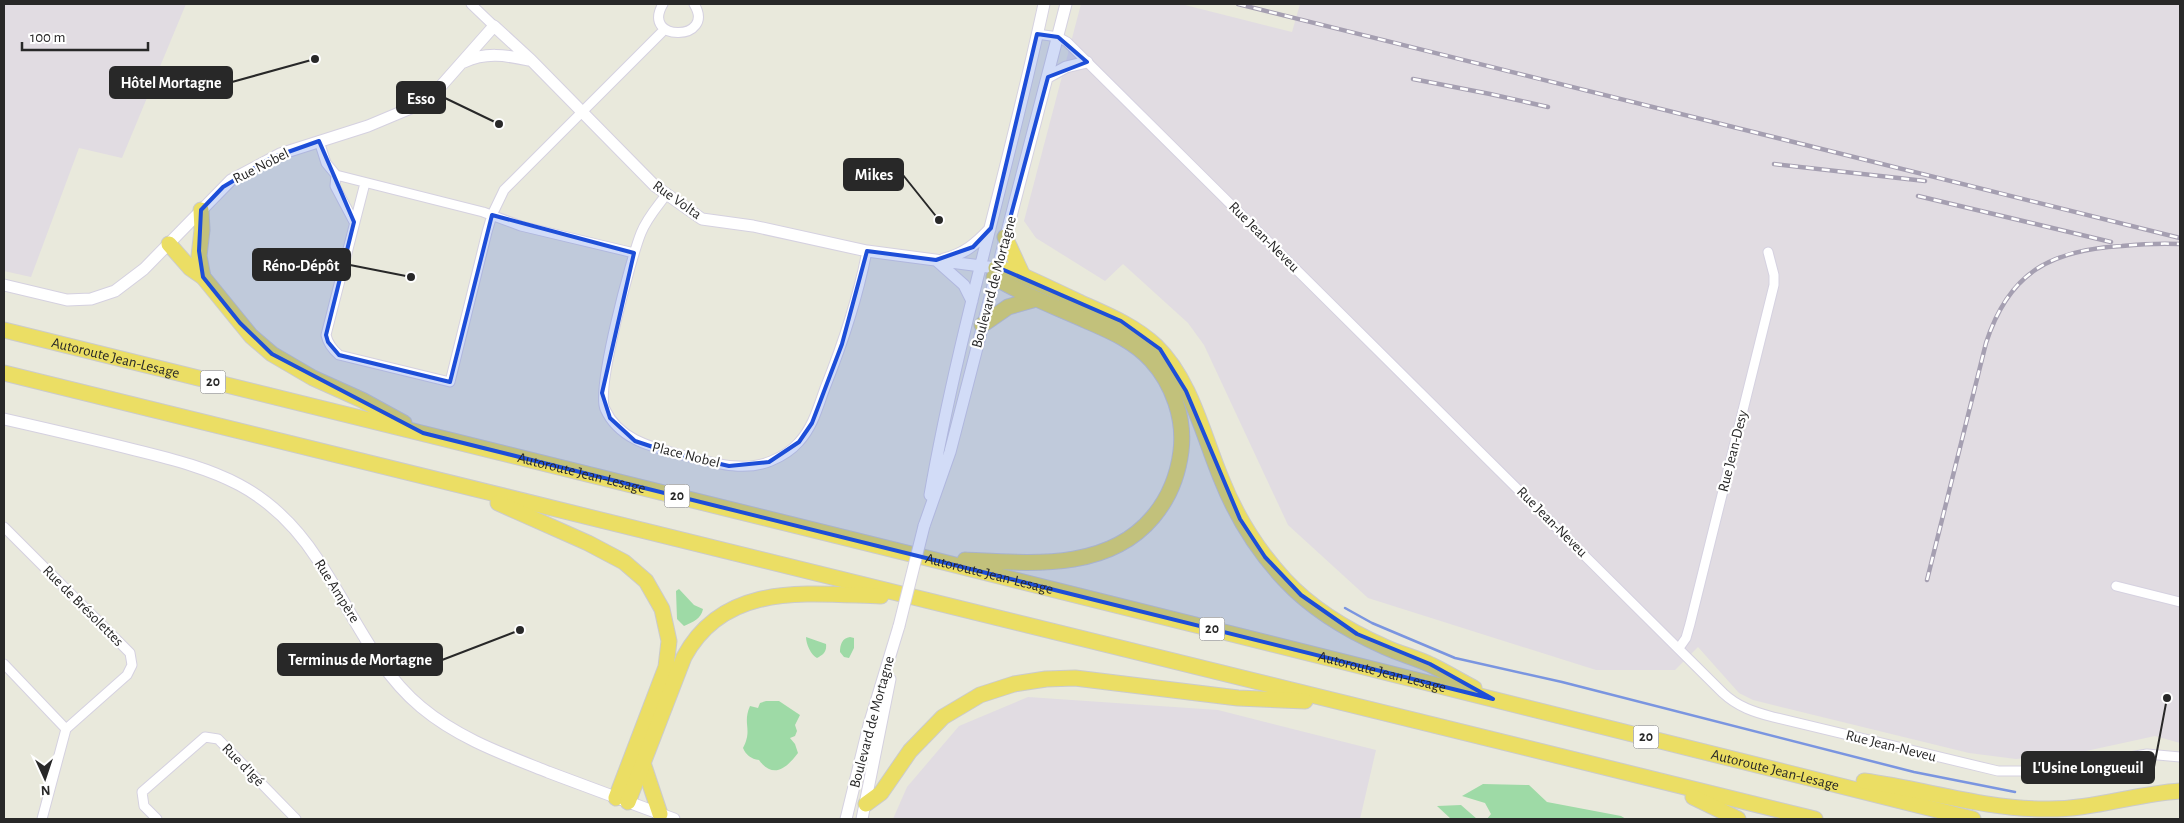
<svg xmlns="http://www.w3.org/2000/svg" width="2184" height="823" font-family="'Alegreya Sans',sans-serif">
<rect width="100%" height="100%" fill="#e9e9dc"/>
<path fill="#e1dce2" d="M4,4H186L122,158L79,148L31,277L4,271Z
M1081,4H1181L1292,32L1300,4H2180V743L2155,736L2077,753L2016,759L1969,753L1753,700L1739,693L1698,647L1675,670H1596L1368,598L1288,525L1204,345L1188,323L1123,264L1105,281L1036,238L1024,221Z
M1028,697L1218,710L1376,750L1360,819H893L907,787L959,726Z"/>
<path fill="#9edaa6" d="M679,589L694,605L703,609C701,619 693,622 684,626L677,619L676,591Z
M806,637L826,644C827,652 823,655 817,658C811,655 806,644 806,637Z
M850,637L854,638V648L849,658L844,657L840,652C840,645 842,638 850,637Z
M766,701H779L800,715L795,725L797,731L795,736L790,738L795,744L798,753C786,769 773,779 759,760C751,759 746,755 743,748C753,729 742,724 750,706L758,708L760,703Z
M1483,784L1529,785L1547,802L1621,816L1626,819H1487L1491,814L1485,803L1462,796Z
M1461,805L1477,819H1451L1437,806Z"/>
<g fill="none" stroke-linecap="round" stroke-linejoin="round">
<path stroke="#7a95e0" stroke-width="2.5" d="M1345,608L1372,623L1455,658L1562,682L1914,772L2015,792"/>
<g stroke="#d5d1e0" stroke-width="11">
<path id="street" d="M471,4L494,26
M663,4C640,43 717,41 694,4
M1037,34L1058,37L1067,42L1723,693C1738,707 1754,712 1773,717L1998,771H2049L2147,754L2180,757
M319,141L326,163L336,175L483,212L521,226L634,253
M336,175L335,186L354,222
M365,183L326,335C328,344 332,349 339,355L450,382L487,232L492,215L504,190L665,29
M666,195C657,207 647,218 641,233C631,258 596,388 605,409C619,440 652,447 682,455C711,462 743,473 771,461C781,457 792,450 799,442C813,427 818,407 825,388C843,343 858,298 867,251
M4,527L130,653L132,665L127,675L66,729L42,819
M2116,586L2180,602
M1679,648L1686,638L1690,624L1774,285V275L1768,252
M4,664L66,729
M157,819L144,806L142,792L205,737L218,739L296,819"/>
</g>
<g stroke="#d5d1e0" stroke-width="13">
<path id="secondary" d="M464,62C485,52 506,55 528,60
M1048,77L1066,67L1087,62
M944,259C964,254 976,244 990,229
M937,261L964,285L972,301
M4,285L67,300L91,299L115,291L144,269L231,180L280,154L368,126L411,108L441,86L494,26L531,60L655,186L702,219L753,226L867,251L996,268
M4,419C48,429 92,439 135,450C217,470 270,486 318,560C351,609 375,669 421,707C458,738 503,754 548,772C590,788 632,803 674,819
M930,495C959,329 1009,168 1044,4
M924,526L950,452L1066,4
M846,819L869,725L899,626
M862,819L890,679"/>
</g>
<g stroke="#cbcbcb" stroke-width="17">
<g id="highway">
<path d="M201,210L202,230L199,256L203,277"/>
<path d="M1005,237L1023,276"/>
<path d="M169,244L190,268L203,277L251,336L272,354L313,378L362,400L404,423"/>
<path d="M996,268L1012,271C1035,281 1058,292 1081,303C1108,315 1135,326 1156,346C1191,380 1203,435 1221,478C1236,516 1257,550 1285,580C1312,609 1349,631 1385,647C1400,654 1417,658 1431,665C1446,672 1460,681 1474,688"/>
<path d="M982,325L1008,307L1036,299"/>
<path id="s1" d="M4,330L931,559L1973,819"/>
<path d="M4,373L1815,819"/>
<path d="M498,503L588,543L624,562L646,581L662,609L669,641L666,667L616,798"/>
<path d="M965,560C1029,563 1107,572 1153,517C1169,498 1178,475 1181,451C1185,419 1173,384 1151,360C1134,341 1110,331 1087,321C1056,307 1023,295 994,277"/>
<path d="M643,763L660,814"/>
<path d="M1864,781C1924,789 1984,809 2045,809C2091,810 2134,794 2180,791"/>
<path d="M1693,797L1738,819"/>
<path d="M628,802L684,657C725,581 808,594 881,596"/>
<path d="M866,804L881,793L910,751L943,717L980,695L1014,684L1046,679L1075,678L1238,698L1305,701"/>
</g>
</g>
<use href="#street" stroke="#fff" stroke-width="9"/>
<use href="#secondary" stroke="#fff" stroke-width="11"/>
<use href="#highway" stroke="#ebde64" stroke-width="15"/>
<g stroke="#a59fb1" stroke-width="4.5">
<path id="rail" d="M1238,4L2180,238
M1413,79L1490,94L1548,107
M1774,164L1925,181
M1918,196L2111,242
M1927,580L1986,343C2009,272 2051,250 2122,246C2142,244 2161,243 2180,244"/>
</g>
<use href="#rail" stroke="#fff" stroke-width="2.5" stroke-dasharray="8" stroke-linecap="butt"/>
<g stroke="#d5d1e0" stroke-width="13" stroke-linecap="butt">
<path id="secondary-bridge" d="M899,626L924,526"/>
</g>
<use href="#secondary-bridge" stroke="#fff" stroke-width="11"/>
</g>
<path fill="#1d4ed8" fill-opacity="0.2" stroke="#1d4ed8" stroke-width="4" stroke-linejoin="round" d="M1037,34L1058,37L1087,62L1048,77L997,267L1121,321L1160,349L1186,391L1240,519L1265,557L1301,595L1357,634L1430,664L1493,699L423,433L272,354L240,323L203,277L199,251L201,210L223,187L271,158L319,141L354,222L326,335L328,342L339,355L450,382L492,215L634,253L602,393L610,418L635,441L668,452L729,466L769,462L799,442L812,423L842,344L867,251L936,260L973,247L991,228Z"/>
<g text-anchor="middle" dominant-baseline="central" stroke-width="4.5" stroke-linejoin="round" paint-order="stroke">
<g fill="#fff" stroke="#686868" stroke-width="1">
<rect x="200.5" y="370.5" width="25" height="23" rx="4"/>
<rect x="664.5" y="484.5" width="25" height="23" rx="4"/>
<rect x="1199.5" y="617.5" width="25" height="23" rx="4"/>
<rect x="1633.5" y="725.5" width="25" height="23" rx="4"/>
</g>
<g font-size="14" font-weight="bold" fill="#282828">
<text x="213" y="382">20</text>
<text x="677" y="496">20</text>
<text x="1212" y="629">20</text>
<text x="1646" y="737">20</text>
</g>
<g font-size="15" fill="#282828" stroke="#fff">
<text transform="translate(261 166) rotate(-27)">Rue Nobel</text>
<text transform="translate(677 200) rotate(35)">Rue Volta</text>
<text transform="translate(1264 237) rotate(45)">Rue Jean-Neveu</text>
<text transform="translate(994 282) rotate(-75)">Boulevard de Mortagne</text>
<text stroke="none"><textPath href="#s1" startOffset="115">Autoroute Jean-Lesage</textPath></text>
<text transform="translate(1733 451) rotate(-76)">Rue Jean-Desy</text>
<text transform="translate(686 455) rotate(14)">Place Nobel</text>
<text stroke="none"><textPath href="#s1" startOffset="595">Autoroute Jean-Lesage</textPath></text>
<text transform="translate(1552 522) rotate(45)">Rue Jean-Neveu</text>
<text stroke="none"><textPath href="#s1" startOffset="1015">Autoroute Jean-Lesage</textPath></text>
<text transform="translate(337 591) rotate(58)">Rue Ampère</text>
<text transform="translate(83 606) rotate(45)">Rue de Brésolettes</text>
<text stroke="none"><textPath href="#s1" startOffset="1420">Autoroute Jean-Lesage</textPath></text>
<text transform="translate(872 722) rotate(-75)">Boulevard de Mortagne</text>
<text transform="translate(1891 746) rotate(14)">Rue Jean-Neveu</text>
<text transform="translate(243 765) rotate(46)">Rue d'Igé</text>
<text stroke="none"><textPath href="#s1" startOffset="1825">Autoroute Jean-Lesage</textPath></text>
</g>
</g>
<path fill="none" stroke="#282828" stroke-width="2" d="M315 59L232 82M499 124L445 98M939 220L903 175M411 277L350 265M520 630L442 660M2167 698L2154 767"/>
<g fill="#282828" stroke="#fff" stroke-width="2">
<circle cx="315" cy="59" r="5"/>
<circle cx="499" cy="124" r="5"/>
<circle cx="939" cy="220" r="5"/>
<circle cx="411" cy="277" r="5"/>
<circle cx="520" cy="630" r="5"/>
<circle cx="2167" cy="698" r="5"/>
</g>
<g fill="#282828" stroke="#282828" stroke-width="2">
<rect x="110" y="67" width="122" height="31" rx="5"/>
<rect x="397" y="82" width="48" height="31" rx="5"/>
<rect x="844" y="159" width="59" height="31" rx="5"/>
<rect x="253" y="249" width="97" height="31" rx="5"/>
<rect x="278" y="644" width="164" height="31" rx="5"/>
<rect x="2022" y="752" width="132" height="31" rx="5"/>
</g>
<g font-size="16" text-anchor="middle" font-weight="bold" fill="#fff">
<text x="171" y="88">Hôtel Mortagne</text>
<text x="421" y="104">Esso</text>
<text x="874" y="180">Mikes</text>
<text x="301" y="271">Réno-Dépôt</text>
<text x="360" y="665">Terminus de Mortagne</text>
<text x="2088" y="773">L'Usine Longueuil</text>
</g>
<rect width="2184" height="823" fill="none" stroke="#282828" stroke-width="10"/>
<g transform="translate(45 778) rotate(177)" stroke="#ffffff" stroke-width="4" paint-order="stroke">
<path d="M0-4L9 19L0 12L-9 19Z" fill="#282828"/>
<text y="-8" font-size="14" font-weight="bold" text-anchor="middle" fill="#282828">N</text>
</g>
<path d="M22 42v8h126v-8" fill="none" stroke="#282828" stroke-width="2.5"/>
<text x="30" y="42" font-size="15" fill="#282828" stroke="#ffffff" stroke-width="4" paint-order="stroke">100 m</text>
</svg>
